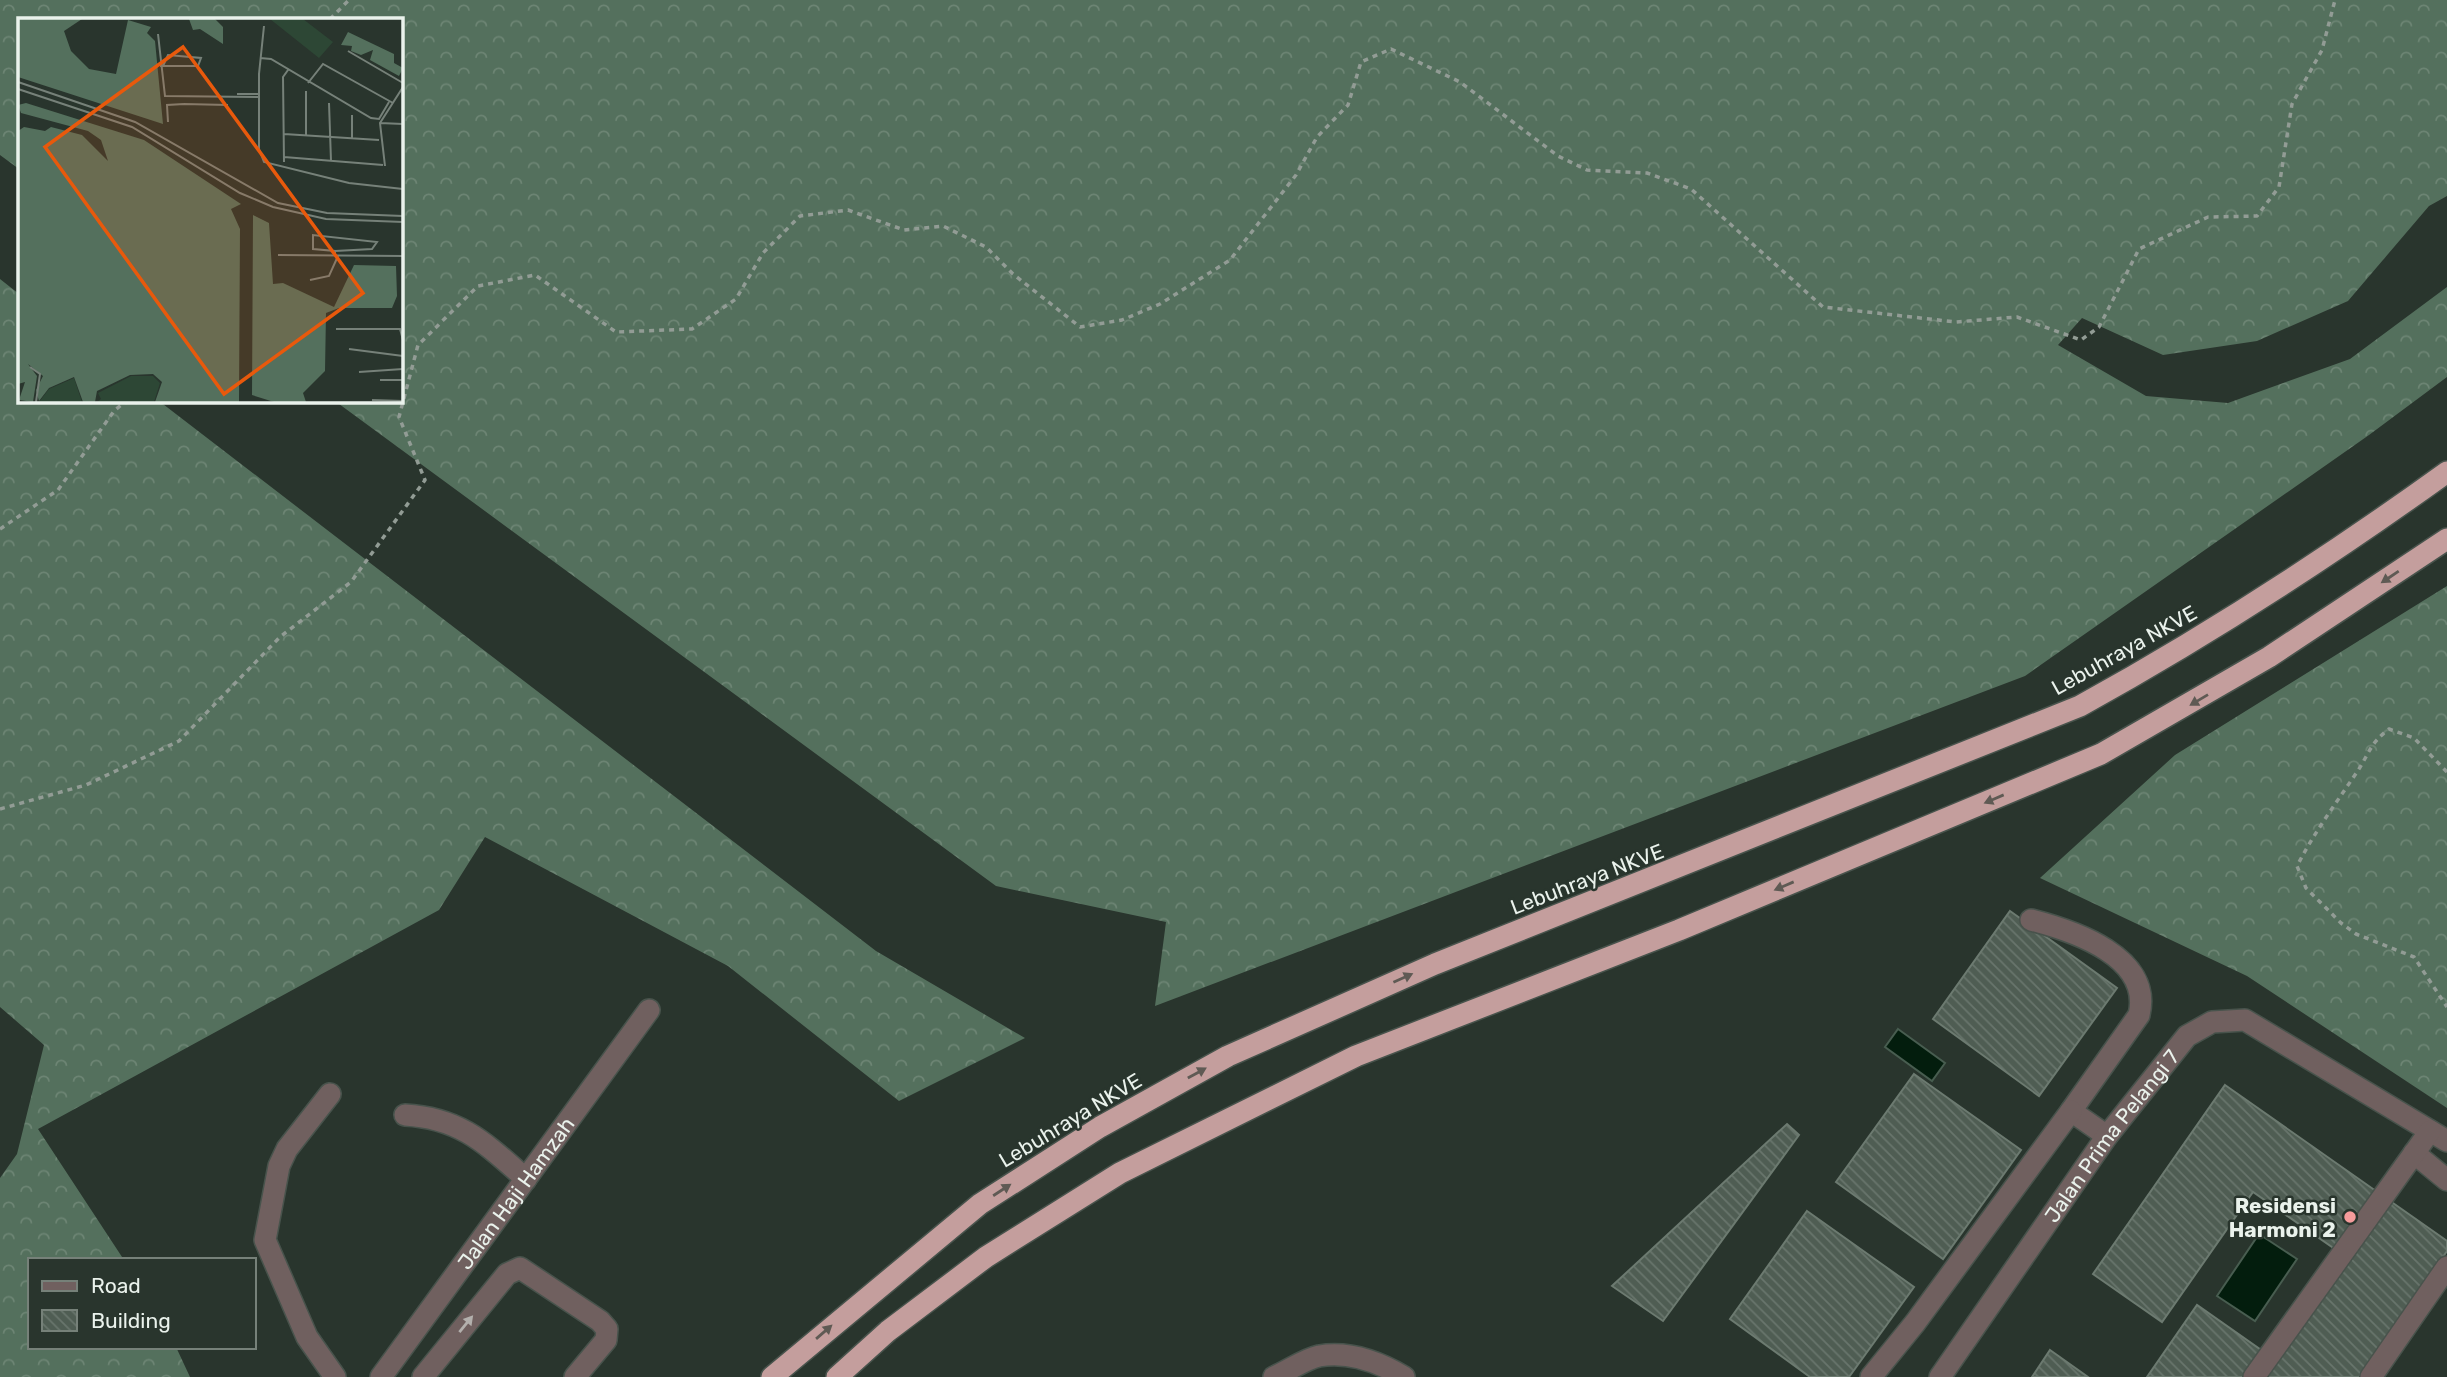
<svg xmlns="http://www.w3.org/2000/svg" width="2447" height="1377" font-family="Rubik,sans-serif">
<defs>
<pattern id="forest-crowns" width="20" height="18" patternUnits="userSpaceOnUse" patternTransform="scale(1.75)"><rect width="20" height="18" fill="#54705d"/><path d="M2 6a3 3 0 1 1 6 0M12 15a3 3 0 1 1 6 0" fill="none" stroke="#6d8574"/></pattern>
<pattern id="building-back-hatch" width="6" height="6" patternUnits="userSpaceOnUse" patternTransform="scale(1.75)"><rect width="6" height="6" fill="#4f5d53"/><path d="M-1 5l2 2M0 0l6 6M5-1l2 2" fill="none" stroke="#68756c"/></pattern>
</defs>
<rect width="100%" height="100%" fill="#29352d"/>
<path fill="url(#forest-crowns)" d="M0,0H2447V196L2429,206L2348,301L2257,341L2163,355L2082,318L2058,345L2146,396L2228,403L2350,359L2447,287V377L2369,435L2025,676L1155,1006L1166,922L996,886L335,401H401V19H19V169L0,155Z
M0,279L19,294V401H159L876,951L1025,1038L899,1101L728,966L485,837L439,910L38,1129L124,1260H30V1347H176L190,1377H0V1178L17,1154L44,1045L0,1007Z
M2447,586V1108L2247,976L2040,878L2175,755Z"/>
<path fill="#031d0d" stroke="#485d50" stroke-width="2" d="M1898,1029L1945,1063L1932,1081L1885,1047Z
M2259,1234L2297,1259L2255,1321L2217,1296Z"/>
<path fill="url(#building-back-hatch)" stroke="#6c7a70" stroke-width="2" d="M2010,911L2117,988L2039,1096L1933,1019Z
M1914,1074L2021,1150L1943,1259L1836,1182Z
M2225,1085L2447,1241V1251L2359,1377H2147L2197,1305L2267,1354L2339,1252L2253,1192L2162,1322L2093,1274Z
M1787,1124L1799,1135L1663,1321L1612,1286Z
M1807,1211L1914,1287L1849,1377H1810L1730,1319Z
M2050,1350L2088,1377H2032Z"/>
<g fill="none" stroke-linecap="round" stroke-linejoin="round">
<g stroke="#48534c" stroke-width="24">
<g id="minor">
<path d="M2031,920C2074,931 2153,957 2139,1015L2071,1111L2107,1136"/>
<path d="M330,1094L287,1149L279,1166L265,1240L307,1337L335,1377"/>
<path d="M405,1115C461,1118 486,1144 526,1179"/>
<path d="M2414,1153L2447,1180"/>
<path id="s1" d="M381,1377L649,1010"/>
<path d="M423,1377L507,1274L520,1268L600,1321L607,1329L606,1340L575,1377"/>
<path d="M1274,1377C1288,1371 1305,1359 1319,1356C1349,1351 1379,1362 1404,1377"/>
<path d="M1871,1377L1915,1323L2071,1111"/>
<path id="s2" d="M1940,1377L2107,1136L2187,1036L2212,1022L2245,1020L2447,1141"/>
<path d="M2254,1377L2430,1131"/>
<path d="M2371,1377L2447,1267"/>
</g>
</g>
<g stroke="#48534c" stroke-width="24">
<path id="highway" d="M772,1377L980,1204L1100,1127L1228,1056L1435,964L2080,706C2207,636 2329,557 2447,472
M837,1377L888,1331L986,1257L1120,1173L1356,1056L1679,930L2101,754L2269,657L2447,539"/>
</g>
<path stroke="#929c95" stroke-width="3.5" stroke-dasharray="5 5" stroke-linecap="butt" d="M330,19L349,0
M0,529L58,490L114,411L126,401
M2447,772L2414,738L2389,729C2370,743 2369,754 2357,772C2336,803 2314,833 2297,866L2306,888L2341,923L2356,934L2414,957L2447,1007
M0,809L86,785L179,741L280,637L351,582L425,480L399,417L418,345L478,286L535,275L616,332L692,329L736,299L763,253L800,216L848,210L904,230L943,226L986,247L1013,274L1080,327L1122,320L1160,304L1230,260L1296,175L1317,137L1348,105L1361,62L1391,49L1460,82L1558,156L1587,170L1647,173L1691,189L1823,307L1956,322L2017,317L2081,340L2099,327L2139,249L2208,217L2257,216L2279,187L2292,104L2322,50L2335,0"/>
<use href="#minor" stroke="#70605f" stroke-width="21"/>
<use href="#highway" stroke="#c49e9d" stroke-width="21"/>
</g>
<defs><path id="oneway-solid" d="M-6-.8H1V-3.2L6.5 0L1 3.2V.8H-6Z" transform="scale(1.75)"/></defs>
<g fill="#5f5a54">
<use href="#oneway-solid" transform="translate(2390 577) rotate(146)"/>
<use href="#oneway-solid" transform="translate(2199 700) rotate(149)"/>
<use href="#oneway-solid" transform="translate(1994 799) rotate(157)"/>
<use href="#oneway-solid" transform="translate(1784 886) rotate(157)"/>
<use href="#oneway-solid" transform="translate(1403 978) rotate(-24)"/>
<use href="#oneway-solid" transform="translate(1197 1073) rotate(-29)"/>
<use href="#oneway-solid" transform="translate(1002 1190) rotate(-33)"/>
<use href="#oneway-solid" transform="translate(824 1332) rotate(-41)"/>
</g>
<use fill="#b3b0ad" href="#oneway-solid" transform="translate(466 1324) rotate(-51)"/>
<circle fill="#f59b9b" stroke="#29352d" stroke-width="2.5" cx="2350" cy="1217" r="7"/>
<g text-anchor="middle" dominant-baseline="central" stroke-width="5" stroke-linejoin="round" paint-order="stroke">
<g font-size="21" fill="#eaf2ec" stroke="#29352d">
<text transform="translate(2124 650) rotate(-29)">Lebuhraya NKVE</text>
<text transform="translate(1587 879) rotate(-21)">Lebuhraya NKVE</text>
<text transform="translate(1070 1120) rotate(-31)">Lebuhraya NKVE</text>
<text stroke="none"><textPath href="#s2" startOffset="296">Jalan Prima Pelangi 7</textPath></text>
<text stroke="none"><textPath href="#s1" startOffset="228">Jalan Haji Hamzah</textPath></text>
</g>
<g font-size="21" font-weight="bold" fill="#eaf2ec" stroke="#29352d" text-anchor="end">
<text x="2336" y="1205">Residensi<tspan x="2336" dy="24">Harmoni 2</tspan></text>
</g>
</g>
<g transform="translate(18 18)">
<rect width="385" height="385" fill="#29352d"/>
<path d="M252,1H285L315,24L301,40ZM113,358H135L142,365L136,384H79L83,381L80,375ZM56,360L64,384H21L31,371Z" fill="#2d4735"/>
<path d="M0,1H64L46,13L53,33L71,51L98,56L110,2L133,9L129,15L137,23L145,106L0,59ZM171,1H197L205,9V26L182,11L175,12ZM330,14L376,36V45L385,50L381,58L352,42L355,32L343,37L333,33L334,28L323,27ZM8,85L126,122L223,186L213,191L222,211L221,384H137L144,364L135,356L112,357L79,373L77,384H65L56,359L31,370L21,383L18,372L25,358L10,346L19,358L15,384L1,382L7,364L0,366V113L6,109L27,113L33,109L64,117L90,143L83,122L70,113L3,95L0,87ZM235,197L251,205L255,266L265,265L316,289L336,247L378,248L379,278L374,290H321L308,295L307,353L285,375L288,384H256L234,377Z" fill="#54705d"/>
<path fill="none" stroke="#768179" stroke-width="2" d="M246,8L241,56V131L246,144L331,165L385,171M140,16L147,78L241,79M330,33L385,65M242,40L253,41L353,100L361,101L371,84M142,48H180L183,40L150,37L145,48M0,64L117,104L260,185L309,195L385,198M290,65L305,46L375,85M0,71L114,109L222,175L255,189L308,201L385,204M288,73V117M219,76H241M311,85L313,143M166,86L210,87M334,97V120M150,104L149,87L166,86M362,105L385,106M266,116L361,122M266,139L365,147M266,144L265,59L270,52M367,148L362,105L385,69M317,233L354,231L359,224L295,217V231L317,233V237M260,237L385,238M292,262L311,258L320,238M318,311H382L385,322M331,331L385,338M12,349L22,356L18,384M341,354L385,351M362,362H385M354,382L385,383"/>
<path fill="#e8590c" fill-opacity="0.15" stroke="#e8590c" stroke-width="3.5" d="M165,29L345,275L206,376L27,129Z"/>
<rect width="385" height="385" fill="none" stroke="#eaf2ec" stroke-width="3.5"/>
</g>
<rect x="28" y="1258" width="228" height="91" fill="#29352d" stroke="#768179" stroke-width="2"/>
<rect x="42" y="1281" width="35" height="10" fill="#70605f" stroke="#768179" stroke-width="2"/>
<text x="91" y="1293" font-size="21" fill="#eaf2ec">Road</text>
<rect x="42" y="1310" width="35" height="21" fill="url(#building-back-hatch)" stroke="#768179" stroke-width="2"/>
<text x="91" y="1328" font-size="21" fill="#eaf2ec">Building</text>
</svg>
